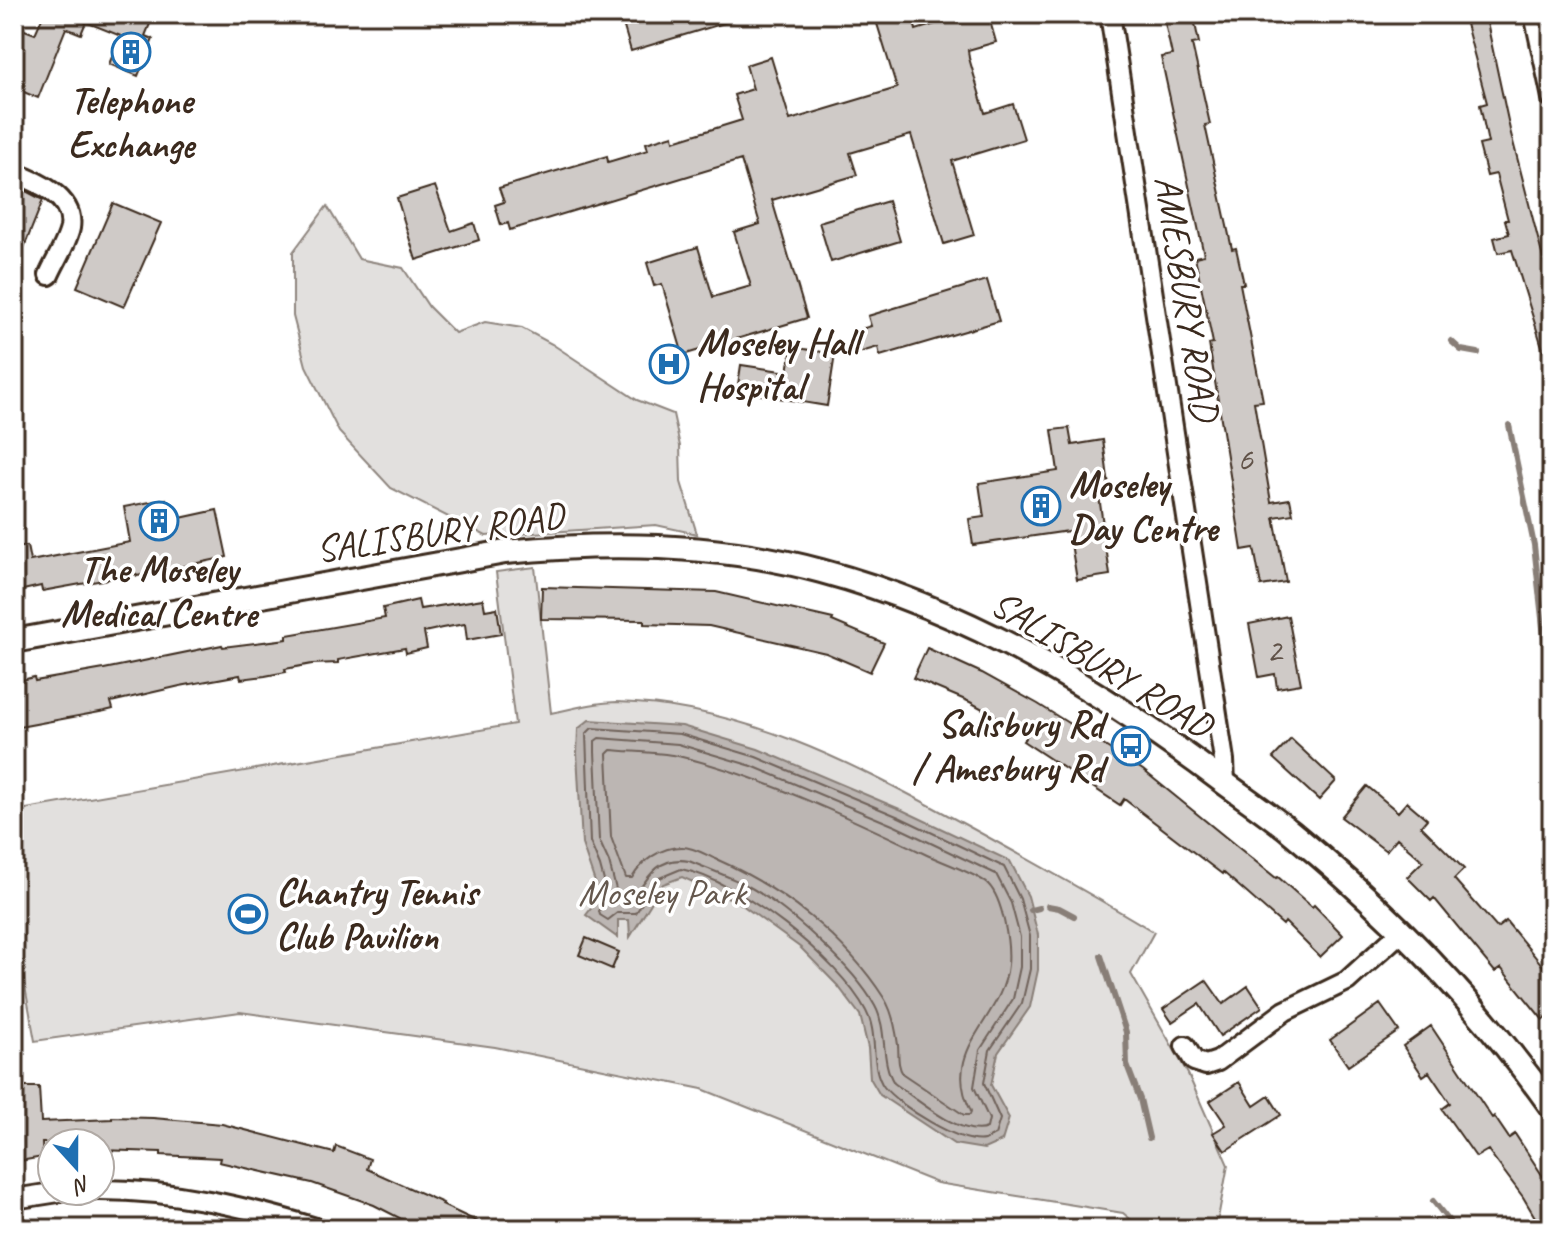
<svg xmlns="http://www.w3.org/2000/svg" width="1566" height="1243" font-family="Caveat,sans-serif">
<rect width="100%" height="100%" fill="#fff"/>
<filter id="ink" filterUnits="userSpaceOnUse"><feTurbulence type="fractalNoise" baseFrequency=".0125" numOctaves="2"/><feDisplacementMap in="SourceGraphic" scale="16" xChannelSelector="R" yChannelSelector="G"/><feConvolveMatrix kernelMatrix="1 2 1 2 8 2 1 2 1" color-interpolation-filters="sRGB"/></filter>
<g filter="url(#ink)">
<path fill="#e2e0de" stroke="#8e857e" stroke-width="2" d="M327,206L359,259L403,268L429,307L455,333L485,322L522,328L552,344L637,400L673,414L680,446L681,482L697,534L656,525L486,536L391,488L339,432L306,366L293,316V252Z
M535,567L551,713C572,709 595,702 617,702C739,705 848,761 953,818C1021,855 1088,892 1154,932L1131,974L1188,1074L1228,1165L1216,1229H1142L1123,1213L937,1183L702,1089L495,1047L240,1012L35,1041L20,959L14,946V811L515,724L496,572Z"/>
<path fill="#bcb6b3" stroke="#887e77" stroke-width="2" d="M589,720L682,726L758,749L902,810L1010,861L1028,896L1038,935V970L1030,1007L998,1053L991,1085L1009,1118L1002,1141L984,1149L954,1144L880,1095L870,1078L868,1048L860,1015L838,986L801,948L738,902L682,877L663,884L630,937L629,920H618V938L586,915L600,897L582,844L577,753L578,729Z"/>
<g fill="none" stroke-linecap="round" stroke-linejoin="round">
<path stroke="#6f625a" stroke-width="2" d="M592,728L680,734L756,757L899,817L1004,867L1020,899L1030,936V969L1022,1003L990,1050L984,1083L1000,1119L995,1135C994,1135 986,1140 984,1140C961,1145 898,1105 884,1087C869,1066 879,1034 866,1011C839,959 738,880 681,869L657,879L636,913H617L608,920L600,915L599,911L608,896L600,866L590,842L586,734Z
M599,738L678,744L752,766L895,826L996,874L1011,903L1020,937V967L1013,999L980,1050L974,1087L989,1119L987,1128C962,1139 914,1097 894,1083C880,1061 888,1030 875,1006C854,967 785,906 746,885C728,876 708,869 689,861C657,855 646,880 632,901H619L609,862L599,840L595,752V741Z
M611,750C633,752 657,752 678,756C759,775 852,819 927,855C940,861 979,875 988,884C1003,899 1010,944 1008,965C1003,1020 939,1048 971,1111L970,1115H964L903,1074C897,1065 899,1055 898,1045C896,1030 892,1010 884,998C845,937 782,888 716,859C706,855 694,847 682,847C660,847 642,861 632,878H626L611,837L607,754Z"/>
<path stroke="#887e77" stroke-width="6" d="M1451,341L1461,350L1478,353
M1509,425L1534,545L1551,701
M1048,906L1059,908L1074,916
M1031,910L1039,908
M1101,956L1126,1032L1127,1065L1140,1099L1149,1138
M1433,1201L1449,1221"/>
</g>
<path fill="#cfcac7" stroke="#3b2a1e" stroke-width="2" d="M34,14H154L145,36L153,39L138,76L109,64L121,36L86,22L81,34L66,28L38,98L14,88V26L35,34L42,18Z
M631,14H740L741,18L631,51L621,17Z
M874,14H912L916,30L968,14H988L996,42L968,50L969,58L985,113L1013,104L1024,139L952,161L974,235L944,244L911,135L850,153L857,175L772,200L807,318L683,355L662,284L654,286L647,263L698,247L713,297L751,286L734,232L760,224L741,160L510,230L508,223L501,225L495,205L504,202L499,188L607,156L608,162L648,150L646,143L673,135L674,141L742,120L734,95L753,89L746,65L755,62L771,57L790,120L897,88Z
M1163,14H1193L1199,43L1192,44L1210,124L1205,125L1232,249L1236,248L1244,284H1240L1263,401L1254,402L1271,502L1290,499L1293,514L1274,517L1286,582L1261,586L1254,548L1242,550L1209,344L1213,343L1195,257L1204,255L1161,57L1172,55Z
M1486,18L1510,130L1552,293V368L1549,369L1512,250L1498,253L1494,238L1509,234L1505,220H1508L1496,174L1487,176L1479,145L1488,143L1480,105L1487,103L1466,24Z
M435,186L451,231L474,223L479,240L416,260L397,198Z
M20,188L43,200L15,270L14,202Z
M888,201L900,241L831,262L819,222Z
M113,203L161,223L124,307L77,287Z
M987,280L999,321L880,356L878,347L858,353L852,332L871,326L868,316Z
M792,347L835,354L827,406L737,391L741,365L788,372Z
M1069,428L1072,445L1103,440L1110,494L1099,496L1110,575L1077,580L1069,531L973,545L969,519L984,517L979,483L1058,471L1052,430Z
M166,499L171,520L217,510L227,557L137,576L136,574L42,591L41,586L14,592V548L27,546L30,561L130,542L124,507Z
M542,587L716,592L833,619L832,621L884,643L870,672L826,653L709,626L644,624V620L541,619Z
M483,599L485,610L497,608L501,634L467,640L465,624L442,628L424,632L427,648L406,653L405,648L338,660V663L312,664L285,669L286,672L265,676L241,679L240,675L180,686L111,702L113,709L105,711L14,728V682L34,677L35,681L104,669L222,645L223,647L287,639V635L385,618L383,608L418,600L420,609Z
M1288,616L1301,684L1277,688L1275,674L1259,677L1249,624Z
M927,648L982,673L1038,704L1143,770L1276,878L1278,877L1312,907L1314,905L1343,935L1320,957L1285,922L1283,925L1223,872L1222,874L1124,799L1120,805L1023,741L1028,734L970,702L913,678Z
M1291,739L1336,781L1319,800L1273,758Z
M1367,786L1398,812L1407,802L1427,819L1421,826L1464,869L1454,879L1497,928L1506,921L1552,977V1013L1543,1020L1501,968L1495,972L1434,898L1431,901L1407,877L1423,861L1397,838L1386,851L1341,817Z
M586,938L619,952L612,969L579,955Z
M1206,980L1223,1004L1248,986L1262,1007L1220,1036L1199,1004L1172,1022L1163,1009Z
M1380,1004L1399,1031L1348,1066L1330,1040Z
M1431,1026L1492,1118L1494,1116L1509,1138L1515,1134L1552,1190V1229H1542L1523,1197L1488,1150L1476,1157L1442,1109L1450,1103L1429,1072L1423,1076L1403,1046Z
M1239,1082L1254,1106L1269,1096L1281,1115L1225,1151L1213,1133L1226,1125L1210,1101Z
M14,1087H39L41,1122L112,1119V1117L153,1118L222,1124L334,1153L336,1146L370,1159L367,1169L443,1203L442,1205L493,1229H421L374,1205L312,1183L219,1162L220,1158L161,1155V1152L100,1150V1143H42L43,1157L14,1162Z"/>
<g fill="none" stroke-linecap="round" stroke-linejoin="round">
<g stroke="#3b2a1e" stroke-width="24">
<path id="minor" d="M1110,14L1224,760L1225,783
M1534,14L1552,98
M14,173C36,181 75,197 70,228C67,243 55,261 49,275
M1185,1046L1194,1061L1206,1065L1218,1061L1285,1011L1347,981L1402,931
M100,1190C175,1190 247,1207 319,1229
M14,1199L65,1191"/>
</g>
<g stroke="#3b2a1e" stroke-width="28">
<path id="major" d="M14,641L505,552C609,542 719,543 821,571C971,611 1103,691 1226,784C1248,800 1270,815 1291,832C1389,912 1479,1005 1552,1108"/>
</g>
<use href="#minor" stroke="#fff" stroke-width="18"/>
<use href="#major" stroke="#fff" stroke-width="22"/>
</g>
</g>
<defs>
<g id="building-ring" transform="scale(2)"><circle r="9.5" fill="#fff" stroke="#1f6fb2" stroke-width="1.5"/><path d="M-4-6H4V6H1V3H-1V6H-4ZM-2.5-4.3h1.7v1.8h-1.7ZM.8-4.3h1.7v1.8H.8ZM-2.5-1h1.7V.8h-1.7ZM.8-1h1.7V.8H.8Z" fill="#1f6fb2"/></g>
<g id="hospital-ring" transform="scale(2)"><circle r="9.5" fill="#fff" stroke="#1f6fb2" stroke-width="1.5"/><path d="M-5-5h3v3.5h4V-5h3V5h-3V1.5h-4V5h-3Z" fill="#1f6fb2"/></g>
<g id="bus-ring" transform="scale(2)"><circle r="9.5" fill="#fff" stroke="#1f6fb2" stroke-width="1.5"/><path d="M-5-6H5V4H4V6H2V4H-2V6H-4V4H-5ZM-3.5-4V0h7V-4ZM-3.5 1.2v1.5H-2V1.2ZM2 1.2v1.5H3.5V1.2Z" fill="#1f6fb2"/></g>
<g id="stadium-ring" transform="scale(2)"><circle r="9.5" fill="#fff" stroke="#1f6fb2" stroke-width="1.5"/><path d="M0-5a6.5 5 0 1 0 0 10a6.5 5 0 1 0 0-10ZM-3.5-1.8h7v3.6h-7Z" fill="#1f6fb2"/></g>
</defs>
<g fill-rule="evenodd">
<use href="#building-ring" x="131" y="52"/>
<use href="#hospital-ring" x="669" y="364"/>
<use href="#building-ring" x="1041" y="506"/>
<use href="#building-ring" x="159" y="521"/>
<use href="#bus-ring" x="1131" y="746"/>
<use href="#stadium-ring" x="248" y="914"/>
</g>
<g text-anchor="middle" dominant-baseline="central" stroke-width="7" stroke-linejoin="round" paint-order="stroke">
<g font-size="34" fill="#605248">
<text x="1245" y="458">6</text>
<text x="1274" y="649">2</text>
</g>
<g font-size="38" font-weight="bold" fill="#3b2a1e" stroke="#fff" text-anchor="start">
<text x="131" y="100" text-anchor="middle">Telephone<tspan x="131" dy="44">Exchange</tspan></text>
<text x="697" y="342">Moseley Hall<tspan x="697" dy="44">Hospital</tspan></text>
<text x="1069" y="484">Moseley<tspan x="1069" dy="44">Day Centre</tspan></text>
<text x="159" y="569" text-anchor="middle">The Moseley<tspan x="159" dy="44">Medical Centre</tspan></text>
<text x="1103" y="724" text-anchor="end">Salisbury Rd<tspan x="1103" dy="44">/ Amesbury Rd</tspan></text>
<text x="276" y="892">Chantry Tennis<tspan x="276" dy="44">Club Pavilion</tspan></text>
</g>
<g font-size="38" fill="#3b2a1e" stroke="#fff">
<text transform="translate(1187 298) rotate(81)">AMESBURY ROAD</text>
<text transform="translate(440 532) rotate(-8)">SALISBURY ROAD</text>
<text transform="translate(1102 664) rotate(31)">SALISBURY ROAD</text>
</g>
<g font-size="38" fill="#65584e" stroke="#fff">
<text x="662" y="892">Moseley Park</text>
</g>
</g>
<rect width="1566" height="1243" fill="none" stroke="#fff" stroke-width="48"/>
<rect x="24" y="24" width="1518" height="1195" fill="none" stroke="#3b2a1e" stroke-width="3" filter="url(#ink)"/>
<g transform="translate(76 1167) rotate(159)"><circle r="38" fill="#ffffff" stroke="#b1aaa5" stroke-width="2"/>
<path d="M0-6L14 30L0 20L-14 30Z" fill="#1f6fb2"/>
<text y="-12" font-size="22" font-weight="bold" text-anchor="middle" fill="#3b2a1e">N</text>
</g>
</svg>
